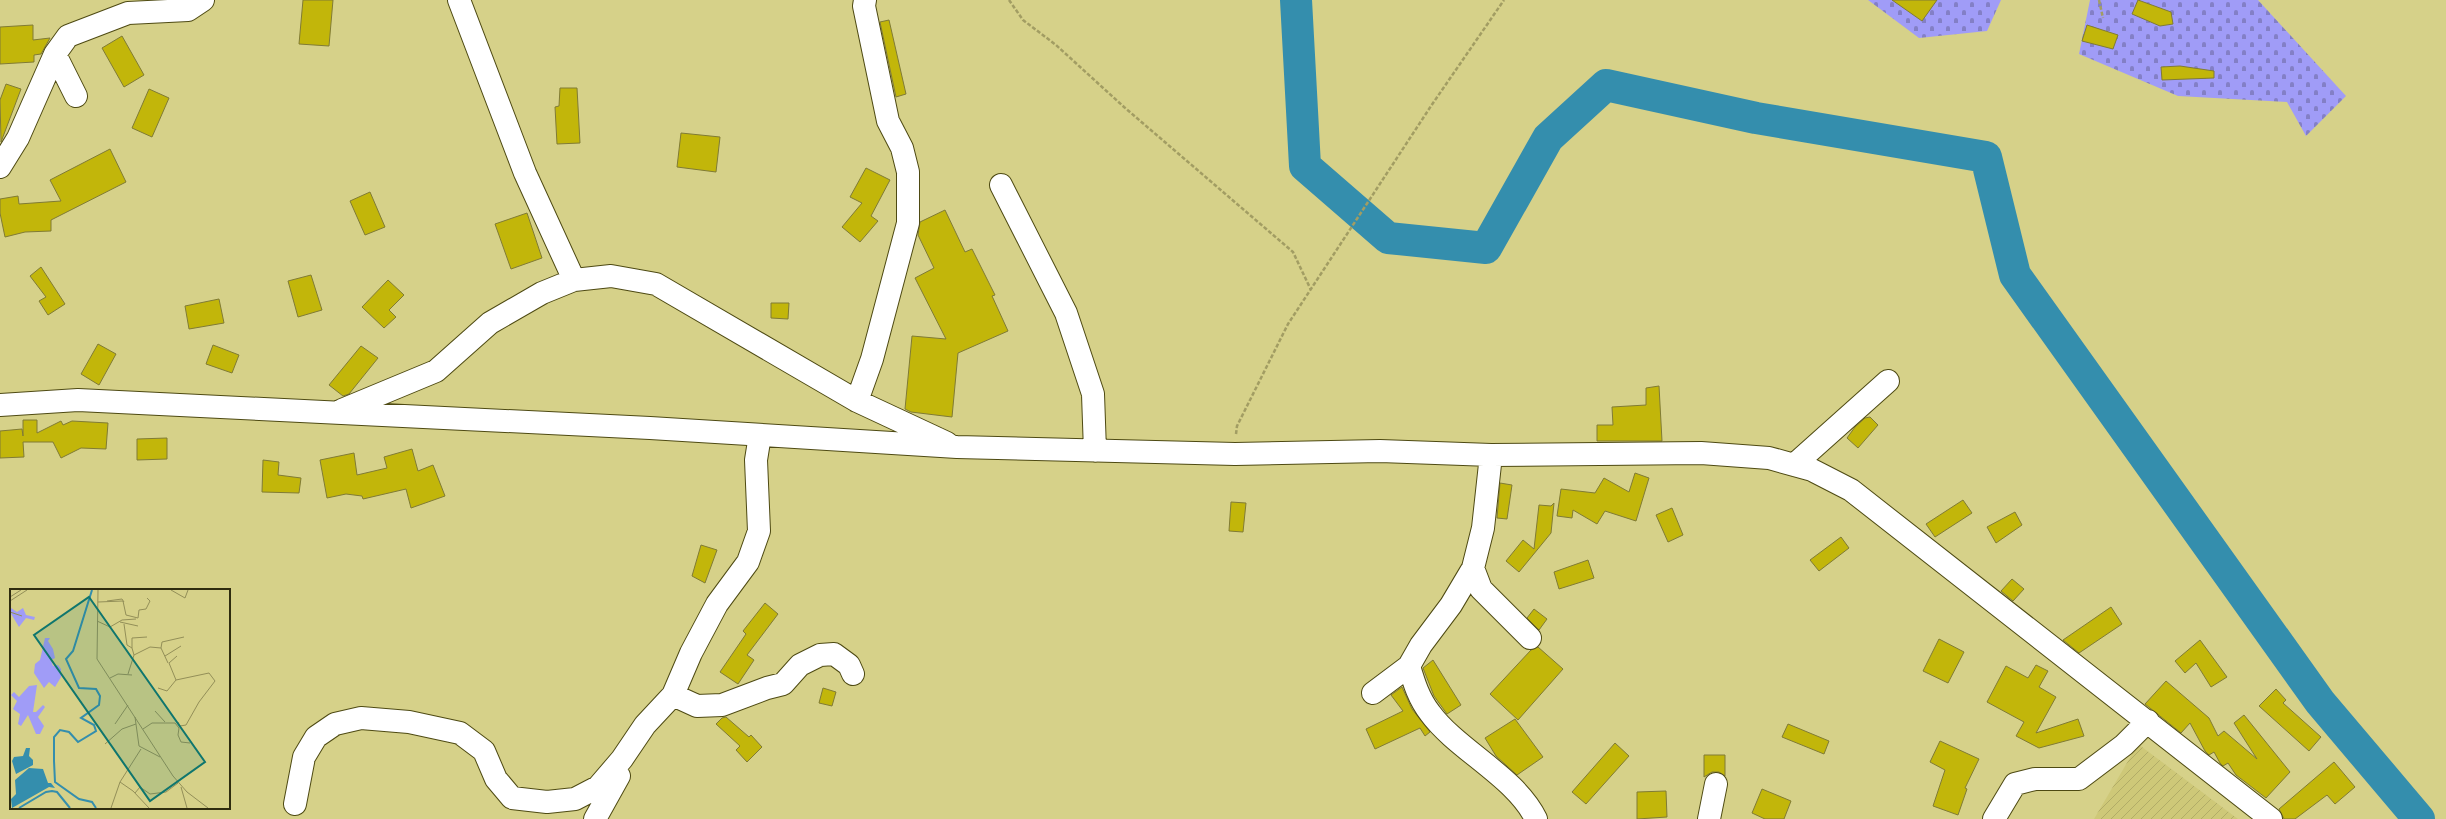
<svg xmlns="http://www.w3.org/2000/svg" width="2446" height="819" font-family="Barlow,sans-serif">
<defs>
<pattern id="industrial-furrows" width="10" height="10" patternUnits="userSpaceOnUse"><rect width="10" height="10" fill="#cec878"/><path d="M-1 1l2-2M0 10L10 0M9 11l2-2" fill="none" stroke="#b1ac67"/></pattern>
<pattern id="cemetery-stones" width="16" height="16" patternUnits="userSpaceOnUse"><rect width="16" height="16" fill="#a09cf7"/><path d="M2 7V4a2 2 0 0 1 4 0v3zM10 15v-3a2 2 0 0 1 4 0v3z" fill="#837fc6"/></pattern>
</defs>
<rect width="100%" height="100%" fill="#d6d189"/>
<path fill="url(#industrial-furrows)" d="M2138,744L2238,819H2094Z"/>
<path fill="url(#cemetery-stones)" d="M1868,0H2001L1987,31L1919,38Z
M2090,0H2258L2346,96L2306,136L2287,102L2178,96L2079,54Z"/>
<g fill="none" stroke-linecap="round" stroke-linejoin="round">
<path stroke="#348ead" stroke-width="32" d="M1296,0L1305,166L1388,238L1486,248L1548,138L1606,85L1756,118L1986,157L2015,275L2320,702L2419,819"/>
</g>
<path fill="#c2b60a" stroke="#807b35" d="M303,0H333L329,46L299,44Z
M1892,0H1937L1922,21Z
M2138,0L2171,12L2173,24L2160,26L2132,14Z
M889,20L906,94L896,97L880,22Z
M33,25V40L50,38L41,54L34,55V62L0,64V27Z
M2087,25L2118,35L2113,49L2082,41Z
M122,36L144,75L124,87L102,48Z
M2180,66L2214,71V78L2162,80L2161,67Z
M6,84L21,89L1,142L0,100Z
M560,88H577L580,143L557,144L555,107L559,106Z
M149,89L169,98L152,137L132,128Z
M681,133L720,137L716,172L677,167Z
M110,149L126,182L51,220V231L25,232L5,237L0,213V199L18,196L19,204L61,201L50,180Z
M866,168L890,180L871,216L878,221L860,242L842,227L862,203L850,197Z
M370,192L385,227L365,235L350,201Z
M945,210L965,252L972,249L995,295L992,296L1008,331L958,353L952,417L911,412L905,409L912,336L946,339L915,278L934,268L918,235L920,222Z
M527,213L542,258L511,269L495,224Z
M41,267L65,304L48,315L39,301L46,297L30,276Z
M311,275L322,310L298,317L288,281Z
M388,280L404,295L389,310L396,317L384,328L362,307Z
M219,299L224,323L189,329L185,306Z
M771,303H789L788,319L771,318Z
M98,344L116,354L99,385L81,374Z
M213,345L239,355L232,373L206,364Z
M361,346L378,358L349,394L343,396L329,385Z
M1659,386L1662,441H1597V425H1613L1612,407L1646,405V388Z
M1870,417L1878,425L1858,448L1847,438L1855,427L1865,418Z
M23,420H37V433L61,421L63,425L72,421L108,423L106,449L81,448L61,458L53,442H23L24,457L0,458V431L22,429L23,436Z
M167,438V459L137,460V439Z
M412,449L418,471L433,465L445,496L411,508L406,489L363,499L362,496L346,494L327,498L320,460L354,453L357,475L387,468L384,457Z
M263,460L279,462L278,475L301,478L299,493L262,492Z
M1635,473L1649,478L1636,521L1605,511L1597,524L1573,510L1572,518L1557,516L1561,489L1595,493L1604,478L1629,492Z
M1500,483L1512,485L1507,519L1497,518Z
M1963,500L1972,513L1935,537L1926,524Z
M1231,502L1246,503L1243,532L1229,531Z
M1554,503L1551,533L1519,572L1506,561L1523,540L1534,549L1539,505L1551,506Z
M1672,508L1683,535L1668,542L1656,515Z
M2015,512L2022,525L1996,543L1987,527Z
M1841,537L1849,548L1819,571L1810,560Z
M701,545L717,550L705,583L692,576Z
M1588,560L1594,578L1559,589L1554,572Z
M2012,579L2024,589L2013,601L2001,591Z
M765,603L778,614L747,655L754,660L738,684L720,672L746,634L743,631Z
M2111,607L2122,624L2079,653L2063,640Z
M1534,609L1547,619L1539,630L1527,618Z
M1939,639L1964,652L1948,683L1923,671Z
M2200,640L2227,677L2211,687L2196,663L2185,673L2175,661Z
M1538,647L1563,669L1518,720L1490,694L1531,650Z
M1433,660L1461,705L1447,714L1434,696L1423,668Z
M2036,665L2048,671L2039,687L2056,697L2036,733L2078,719L2084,736L2039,748L2016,736L2024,722L1987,702L2006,666L2028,678Z
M2166,681L2209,718L2218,736L2224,731L2257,759L2234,723L2244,715L2290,772L2266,798L2236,775L2228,763L2223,766L2220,763L2214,752L2209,755L2205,751L2190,723L2181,733L2145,704Z
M1402,687L1412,709L1430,732L1425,736L1420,728L1375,749L1366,729L1403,711L1391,695Z
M823,688L836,692L832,706L819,703Z
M2276,689L2286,700L2283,703L2321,737L2309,751L2259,706Z
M726,717L749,737L751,735L762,747L747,762L736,750L740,746L716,724L722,718Z
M1515,719L1543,757L1517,775L1496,756L1485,738Z
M1788,724L1829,741L1824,754L1782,737Z
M1940,741L1979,759L1965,788L1967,789L1958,815L1933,806L1945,770L1930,762Z
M1615,743L1629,756L1586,804L1572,792Z
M1704,755H1725V776L1719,772H1712L1704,777Z
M2334,762L2355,787L2335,804L2327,795L2295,819H2284L2279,809Z
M1762,789L1791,801L1784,819H1765L1752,813Z
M1666,791L1667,817L1637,819V792Z"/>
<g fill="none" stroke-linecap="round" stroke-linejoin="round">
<g stroke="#4e4a13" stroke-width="24">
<path id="minor" d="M459,0L525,173L574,280
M55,54L76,96
M0,167L18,138L55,54L68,36L128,13L188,10L203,0
M1001,185L1066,313L1093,394L1095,451
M857,401L872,359L908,223V172L902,148L888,121L864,6L865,0
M0,405L78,400L650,428L957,447L1235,454L1380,451L1491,455L1701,453L1769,458L1812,470L1851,490L2271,819
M342,410L436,371L490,323L542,293L574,280L611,276L656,284L857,401L947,443
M1794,465L1888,381
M1473,568L1481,589L1530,638
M1409,666C1414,683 1419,699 1430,713C1457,750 1516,777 1536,819
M1373,693L1409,666L1421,645L1451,605L1473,568L1483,528L1491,455
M673,695L697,706L722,705L767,688L783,684L800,665L820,655L834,654L849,665L853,674
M295,804L304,757L316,737L335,724L361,718L409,722L460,733L484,751L496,779L512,798L547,802L575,799L598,787L622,759L645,725L673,695L691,653L717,604L748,562L759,531L756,460L760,435
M595,819L619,776
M1709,819L1716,784
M1994,819L2015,784L2035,779H2079L2124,745L2148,721"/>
</g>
<path stroke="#a29d63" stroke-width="2.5" stroke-dasharray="4 2" stroke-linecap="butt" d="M1009,0L1023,20L1056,45L1124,107L1293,252L1311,290
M2099,0L2103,18
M1236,434L1237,426L1288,324L1431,106L1504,0"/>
<use href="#minor" stroke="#fff" stroke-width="22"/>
</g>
<g transform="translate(10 589)">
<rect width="220" height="220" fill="#d6d189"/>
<path d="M1,19L7,23L13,19L16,26L25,28L24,31L16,29L9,38L0,23ZM35,49H40L38,52L43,60L45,69L41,71L43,77L48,76L51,80V88L45,98L39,93L34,99L24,84L25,75L30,71ZM27,96L23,123H26L33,116L35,118L28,128L34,137L30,145H26L18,126L11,137L8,135L10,125L3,120L7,112L1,106L4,103L9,108L19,97Z" fill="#a09cf7"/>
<path d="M16,159H20L19,167L23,171V176L6,185L2,172L4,168L13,167ZM19,179L33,180L38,194H41L45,199L39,198L2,219L1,210L6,205L5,191Z" fill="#348ead"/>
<path fill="none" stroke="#348ead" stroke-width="2" d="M82,1L63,62L56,70L69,99L86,100L90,107L89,116L71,129L84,136L86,142L68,153L59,143L50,141L44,148V172L45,193L69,210L82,213L86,219M9,219L36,203L42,202L47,203L60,219"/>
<path fill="none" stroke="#938f58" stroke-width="1" d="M88,1L87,70L163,187L177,203L198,219M161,1L175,9L178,1M0,8L11,1M0,12L17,1M97,12L112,10L114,13M88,13L113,12L116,26L128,29M0,23L12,27M128,29L129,21L136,20L140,12L137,9M87,32L100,38L112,31L126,30M110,33L128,37M114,35L117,56L122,59L124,66M122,59V49L137,48M155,67L171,57M167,67L159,74L166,91L199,84L205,92L189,113L176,136L170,137L168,133M158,74L151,59L152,53L174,48M118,85L124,66L140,58L151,59M100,89L108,85L122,86M148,99L157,102L166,91M145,122L155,133M125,128L129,157L150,168M105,135L118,116M133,140L142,134H165L169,139L168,146L171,153L180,154M95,155L112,140L126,135M110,193L123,202L139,219M171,198L177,219M125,204L130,198L140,205L156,203L168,194M101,219L110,193L131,160"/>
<path fill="#0f766e" fill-opacity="0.15" stroke="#0f766e" stroke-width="2" d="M79,8L195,173L140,212L24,46Z"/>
<rect width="220" height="220" fill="none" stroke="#2f2c0f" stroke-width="2"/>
</g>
</svg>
